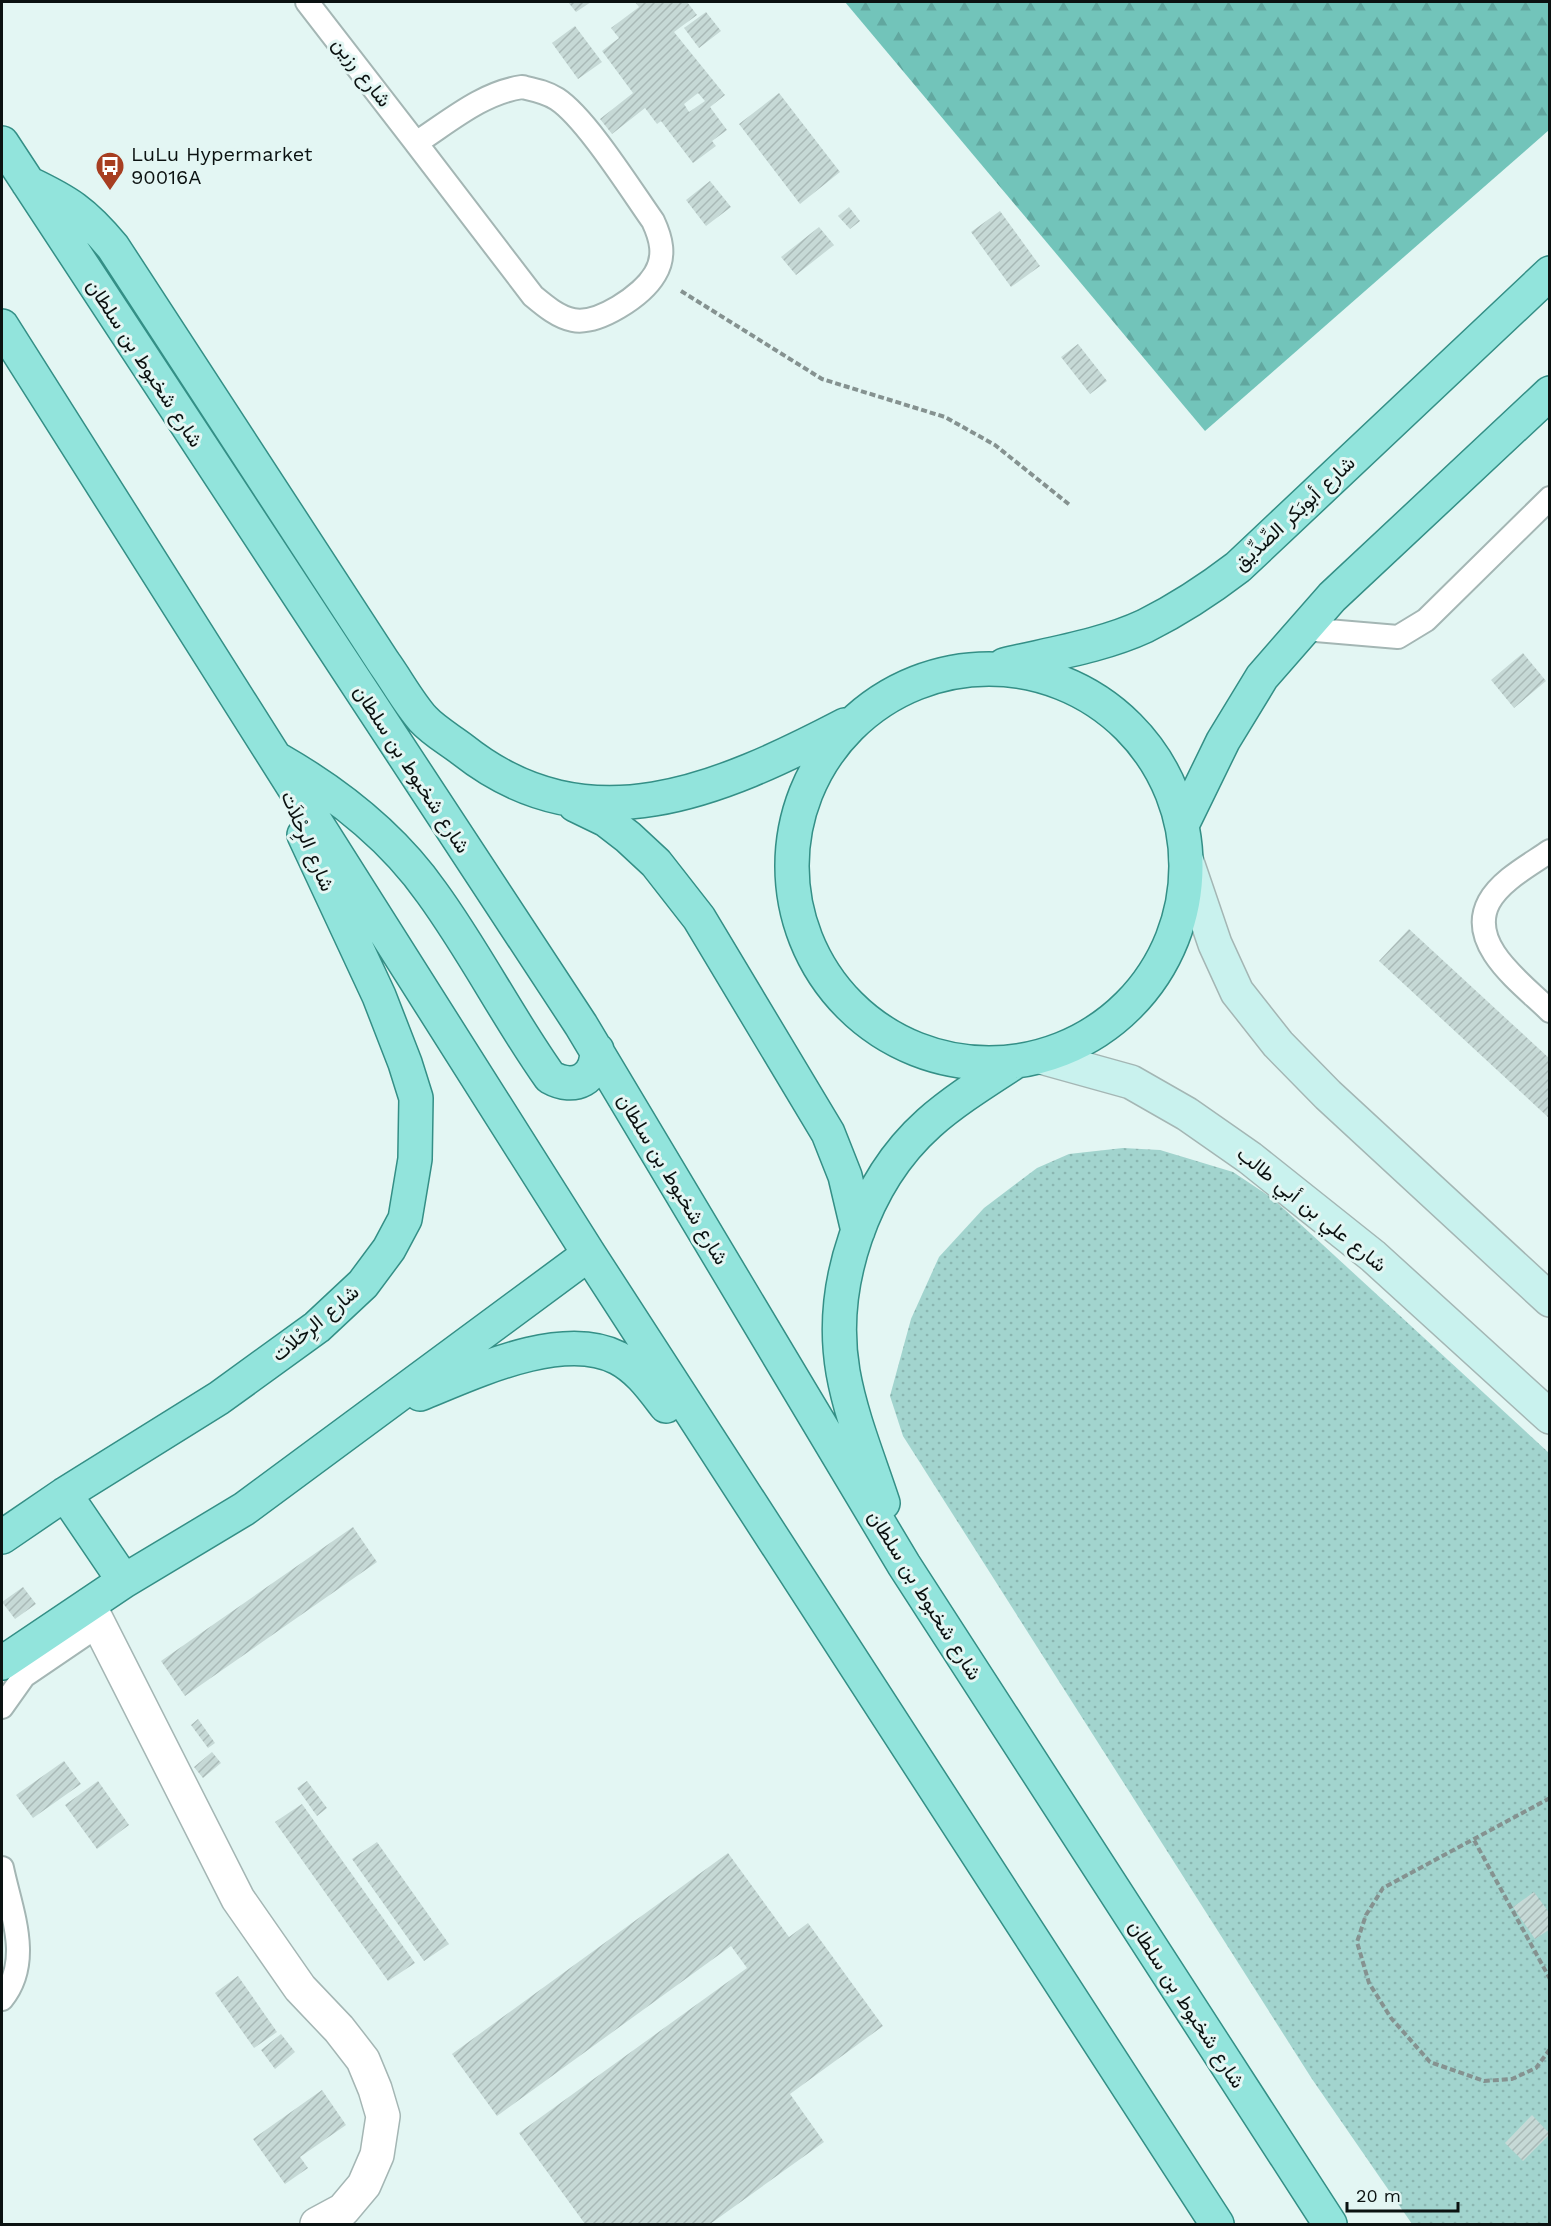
<svg xmlns="http://www.w3.org/2000/svg" width="1551" height="2226" font-family="'Work Sans',Vazirmatn,sans-serif">
<defs>
<pattern id="green-dots" width="8" height="8" patternUnits="userSpaceOnUse" patternTransform="scale(1.5)"><rect width="8" height="8" fill="#a2d4ce"/><path d="M2 2h.1M6 6h.1" fill="none" stroke="#8ab5b0" stroke-width="1.8" stroke-linecap="round"/></pattern>
<pattern id="forest-firs" width="22" height="20" patternUnits="userSpaceOnUse" patternTransform="scale(1.5)"><rect width="22" height="20" fill="#72c4ba"/><path d="M5 1l3.5 6h-7zM16 11l3.5 6h-7z" fill="#61a79f"/></pattern>
<pattern id="building-hatch" width="6" height="6" patternUnits="userSpaceOnUse" patternTransform="scale(1.5)"><rect width="6" height="6" fill="#c6d9d6"/><path d="M-1 1l2-2M0 6l6-6M5 7l2-2" fill="none" stroke="#a9b9b7"/></pattern>
</defs>
<rect width="100%" height="100%" fill="#e3f6f3"/>
<path fill="url(#green-dots)" d="M1123,1148L1160,1150L1233,1172L1272,1198L1549,1453V2224H1412L1312,2079L903,1436L890,1396L911,1319L939,1257L984,1208L1037,1168L1069,1154Z"/>
<path fill="url(#forest-firs)" d="M845,2H1549V130L1205,431Z"/>
<path fill="url(#building-hatch)" fill-rule="evenodd" d="M568,2H591L576,12Z
M635,2H687L697,15L674,32L725,95L710,107L727,130L712,141L716,146L693,163L661,121L657,124L645,108L612,134L600,119L633,93L602,51L619,38L611,28L639,7ZM698,93L705,101L689,112L684,104Z
M706,12L721,31L699,48L684,28Z
M575,26L602,62L578,79L552,43Z
M779,93L840,172L800,204L739,124Z
M710,181L731,207L706,226L686,200Z
M849,207L860,221L850,229L838,216Z
M1000,211L1040,266L1011,287L971,232Z
M819,227L834,245L796,275L781,257Z
M1078,344L1107,381L1090,394L1061,357Z
M1523,653L1546,681L1514,708L1491,680Z
M1409,929L1550,1059V1119L1379,961Z
M353,1527L377,1562L185,1696L161,1661Z
M23,1587L36,1604L15,1619L2,1602Z
M198,1719L215,1743L208,1748L191,1725Z
M212,1752L221,1763L203,1778L194,1767Z
M64,1761L81,1784L33,1818L16,1795Z
M98,1781L129,1825L97,1849L65,1805Z
M307,1781L327,1808L317,1816L297,1788Z
M302,1804L415,1963L388,1981L275,1822Z
M377,1842L449,1944L424,1961L352,1859Z
M728,1853L789,1937L808,1923L883,2026L790,2094L824,2142L710,2224H585L519,2133L747,1968L731,1946L497,2116L452,2054Z
M1534,1892L1550,1914V1929L1535,1939L1513,1907Z
M238,1976L277,2032L254,2048L215,1993Z
M281,2034L295,2052L275,2069L261,2050Z
M322,2090L346,2125L300,2157L308,2168L285,2184L253,2139Z
M1532,2115L1550,2134L1523,2161L1505,2143Z"/>
<g fill="none" stroke-linecap="round" stroke-linejoin="round">
<g stroke="#a4b6b4" stroke-width="26">
<path id="lane" d="M307,2L416,143
M522,87C535,90 546,92 557,99C586,118 631,190 653,221C661,238 666,256 655,274C642,296 598,325 573,320C558,317 545,306 533,296L416,143C450,121 482,93 522,87Z
M1304,629L1398,637L1426,620L1550,498
M1550,851C1530,865 1501,880 1489,902C1466,945 1524,985 1550,1011
M2,1707L24,1676L99,1625
M2,1868C11,1911 33,1961 2,1999"/>
</g>
<g stroke="#a4b6b4" stroke-width="36">
<path id="street" d="M89,1605L238,1899L300,1988L339,2029L363,2060L375,2089L383,2116L377,2155L364,2185L343,2210L317,2224"/>
</g>
<g stroke="#a4b6b4" stroke-width="36">
<path id="secondary" d="M1186,859L1215,944L1237,992L1278,1044L1328,1095L1550,1300
M1041,1057L1131,1082L1187,1114L1250,1158L1373,1256L1550,1417"/>
</g>
<g stroke="#348f86" stroke-width="36">
<path id="primary" d="M2,143L581,1025L904,1565L1330,2224
M28,183C68,202 84,212 113,247L384,663C397,681 408,702 423,719C434,731 450,740 463,750C588,849 720,790 845,725
M2,326L589,1254L1217,2224
M1004,665C1050,654 1102,646 1145,626C1179,609 1208,590 1238,567L1550,273
M792 866a197 197 0 1 1 394 0a197 197 0 1 1-394 0Z
M279,760C338,794 392,836 432,893C475,952 508,1018 550,1077C575,1091 597,1079 597,1050
M575,805L606,820L628,837L656,863L699,918L828,1133L845,1176L858,1231
M1182,825L1223,741L1262,677L1332,597L1550,393
M420,1394C472,1373 563,1329 618,1358C639,1369 652,1388 666,1406
M65,1494L124,1581
M883,1503C869,1460 851,1417 843,1372C828,1285 863,1182 929,1123C955,1100 986,1081 1015,1062
M2,1537L65,1494L219,1398L317,1327L363,1284L389,1249L405,1219L415,1159L416,1098L405,1063L379,996L304,835
M2,1663L124,1581L244,1509L589,1254"/>
</g>
<path stroke="#859290" stroke-width="4" stroke-dasharray="6 3" stroke-linecap="butt" d="M681,291L822,379L945,417L995,445L1071,506
M1550,1798L1383,1888L1366,1915L1357,1942L1369,1983L1391,2018L1430,2062L1484,2081L1512,2079L1536,2068L1550,2049
M1474,1840L1550,1979"/>
<use href="#lane" stroke="#fff" stroke-width="22"/>
<use href="#street" stroke="#fff" stroke-width="33"/>
<use href="#secondary" stroke="#c9f2ee" stroke-width="33"/>
<use href="#primary" stroke="#92e4dc" stroke-width="33"/>
</g>
<defs>
<g id="bus-pin" transform="scale(1.5)"><path d="M0 17L-7.5 6A9.5 9.5 0 1 1 7.5 6Z" fill="#a73e21" stroke="#e3f6f3"/><path d="M-5-6H5V4H4V6H2V4H-2V6H-4V4H-5ZM-3.5-4V0h7V-4ZM-3.5 1.2v1.5H-2V1.2ZM2 1.2v1.5H3.5V1.2Z" fill="#fff"/></g>
</defs>
<g fill-rule="evenodd">
<use href="#bus-pin" x="110" y="166"/>
</g>
<g text-anchor="middle" dominant-baseline="central" stroke-width="6" stroke-linejoin="round" paint-order="stroke">
<g font-size="20" fill="#0b1211" stroke="#e3f6f3">
<text transform="translate(362 72) rotate(52)">شارع رزين</text>
<text transform="translate(145 363) rotate(57)">شارع شخبوط بن سلطان</text>
<text transform="translate(1294 513) rotate(-43)">شارع أبوبَكر الصِّدِّيق</text>
<text transform="translate(412 769) rotate(57)">شارع شخبوط بن سلطان</text>
<text transform="translate(308 841) rotate(67)">شارع الرِحْلاَت</text>
<text transform="translate(673 1179) rotate(59)">شارع شخبوط بن سلطان</text>
<text transform="translate(1312 1209) rotate(39)">شارع علي بن أبي طالب</text>
<text transform="translate(315 1323) rotate(-40)">شارع الرِحْلاَت</text>
<text transform="translate(925 1595) rotate(58)">شارع شخبوط بن سلطان</text>
<text transform="translate(1187 2004) rotate(57)">شارع شخبوط بن سلطان</text>
</g>
<g font-size="20" fill="#0b1211" stroke="#e3f6f3" text-anchor="start">
<text x="131" y="154">LuLu Hypermarket<tspan x="131" dy="23">90016A</tspan></text>
</g>
</g>
<rect width="1551" height="2226" fill="none" stroke="#0b1211" stroke-width="6"/>
<path d="M1347 2202v9h111v-9" fill="none" stroke="#0b1211" stroke-width="3"/>
<text x="1356" y="2202" font-size="18" fill="#0b1211" stroke="#e3f6f3" stroke-width="4.5" paint-order="stroke">20 m</text>
</svg>
